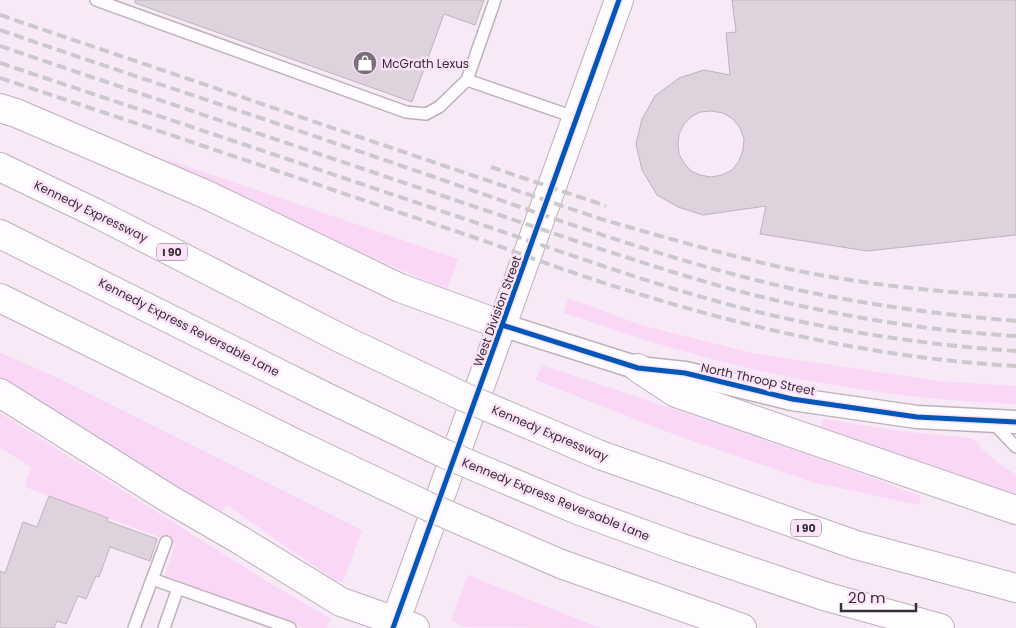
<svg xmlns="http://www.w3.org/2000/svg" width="1016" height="628" font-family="Poppins,sans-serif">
<rect width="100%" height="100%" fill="#f7e9f5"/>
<path fill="#fbd7f6" d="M166,159L458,259L447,290L177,171Z
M568,298L641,325L757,354L940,381L1016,386V404C906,400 793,382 687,352C645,341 605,326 564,313Z
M0,353L50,374L362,530L343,582L334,580L227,505L222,512L147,469L0,380Z
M542,365L812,456L921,496L919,505L812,482L673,434L536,380Z
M0,413L263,579L331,619L327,628H305L164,577L176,543L25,487L31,467L0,448Z
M824,419L899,431L972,438C985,453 998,465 1016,474V494L819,430Z
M468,575L600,628L465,627L451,620Z"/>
<path fill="#ded3dd" stroke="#beb3bc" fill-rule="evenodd" d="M135,0H484L475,25L444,14L412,102L135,3Z
M732,0H1016V235L867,251L760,234L766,206L703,215L678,207L657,195L642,170L636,144L642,119L655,96L679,78L704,70L730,75L726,33L736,32ZM712,111L723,113L733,119L740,128L744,139L743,150L739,161L732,170L722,175L711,177L700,175L691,171L684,163L679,154L678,144L679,134L684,124L691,117L700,112Z
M49,496L108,518L107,521L157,539L150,561L110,547L99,577L96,576L86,599L78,596L66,624L57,621L54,628H0V571L5,573L23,522L37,527Z"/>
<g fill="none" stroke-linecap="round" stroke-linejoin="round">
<g stroke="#bcb1ba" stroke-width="14">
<path id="service" d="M96,0L406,112L426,114L439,107L467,80L495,0
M467,80L577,118
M993,423L1016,447
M152,579L290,628
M134,628L166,542
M164,628L178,588"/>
</g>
<g stroke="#bcb1ba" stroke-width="25">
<path id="minor" d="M502,325L638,368L685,373L792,399L917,417L1016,422"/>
</g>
<g stroke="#bcb1ba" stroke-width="30">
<path id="secondary" d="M393,628L619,0"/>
</g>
<g stroke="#bcb1ba" stroke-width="30">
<path id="motorway" d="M0,108L16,113L205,194L400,288L502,325
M0,167L98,214L342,339
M0,234L322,395
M0,298L303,447
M638,368L676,393L1016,510
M0,393L171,500L240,540L341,602L415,628
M600,455L856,545L1016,588
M580,511L679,547L824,596L940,628
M561,564L742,628"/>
</g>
<use href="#service" stroke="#fefcfe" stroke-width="11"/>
<use href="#minor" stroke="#fefcfe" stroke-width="22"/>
<use href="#secondary" stroke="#fefcfe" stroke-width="28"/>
<use href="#motorway" stroke="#fefcfe" stroke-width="28"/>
<path stroke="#ccc9cc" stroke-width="4" stroke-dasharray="10 5" stroke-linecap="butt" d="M0,15L601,219C663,237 726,255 789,269C861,284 942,293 1016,296
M0,30C133,76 266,119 399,165C514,204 630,248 748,278C836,301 925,313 1016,321
M0,46L591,246C648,264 704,283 762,297C845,317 930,331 1016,336
M0,63C153,114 306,165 459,217C552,248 643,282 738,307C828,330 923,345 1016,351
M0,78C155,129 309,182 464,234C503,247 541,262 580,275C720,322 867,358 1016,366
M491,167L606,206"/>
<g stroke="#bcb1ba" stroke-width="30" stroke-linecap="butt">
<path id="motorway-bridge" d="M342,339L464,397L600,455
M322,395L445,454L580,511
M303,447L427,506L561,564"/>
</g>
<use href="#motorway-bridge" stroke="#fefcfe" stroke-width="28"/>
<g stroke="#fde3fa" stroke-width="8">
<path id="cycleway" d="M502,325L638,368L685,373L792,399L917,417L1016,422
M393,628L619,0"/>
</g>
<use href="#cycleway" stroke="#0057b8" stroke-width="5"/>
</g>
<defs>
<g id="shop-disc" transform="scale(1.25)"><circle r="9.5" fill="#7b6f79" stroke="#fde3fa"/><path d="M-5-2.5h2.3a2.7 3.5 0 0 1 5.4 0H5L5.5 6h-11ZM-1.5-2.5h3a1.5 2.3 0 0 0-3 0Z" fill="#fff"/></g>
</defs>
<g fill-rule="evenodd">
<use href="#shop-disc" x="365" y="63"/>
</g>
<g text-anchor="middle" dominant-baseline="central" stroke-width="5" stroke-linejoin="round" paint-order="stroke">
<g fill="#fde3fa" stroke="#736471" stroke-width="1">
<rect x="157" y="243.5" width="30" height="17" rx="4"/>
<rect x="791" y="519.5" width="30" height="17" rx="4"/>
</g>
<g font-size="11" font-weight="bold" fill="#382e36">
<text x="172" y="252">I 90</text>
<text x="806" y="528">I 90</text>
</g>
<g font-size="12" fill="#382e36" stroke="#fde3fa" text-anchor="start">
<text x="382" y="63">McGrath Lexus</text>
</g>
<g font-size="12" fill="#382e36" stroke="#fde3fa">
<text transform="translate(91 211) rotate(26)">Kennedy Expressway</text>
<text transform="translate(497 311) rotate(-70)">West Division Street</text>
<text transform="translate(189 327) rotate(27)">Kennedy Express Reversable Lane</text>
<text transform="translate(758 379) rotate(12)">North Throop Street</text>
<text transform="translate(550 433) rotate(23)">Kennedy Expressway</text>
<text transform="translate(556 499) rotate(22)">Kennedy Express Reversable Lane</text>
</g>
</g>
<path d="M841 603v8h75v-8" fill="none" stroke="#382e36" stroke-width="2.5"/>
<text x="848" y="603" font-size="15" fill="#382e36" stroke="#fde3fa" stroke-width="4" paint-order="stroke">20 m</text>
</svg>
